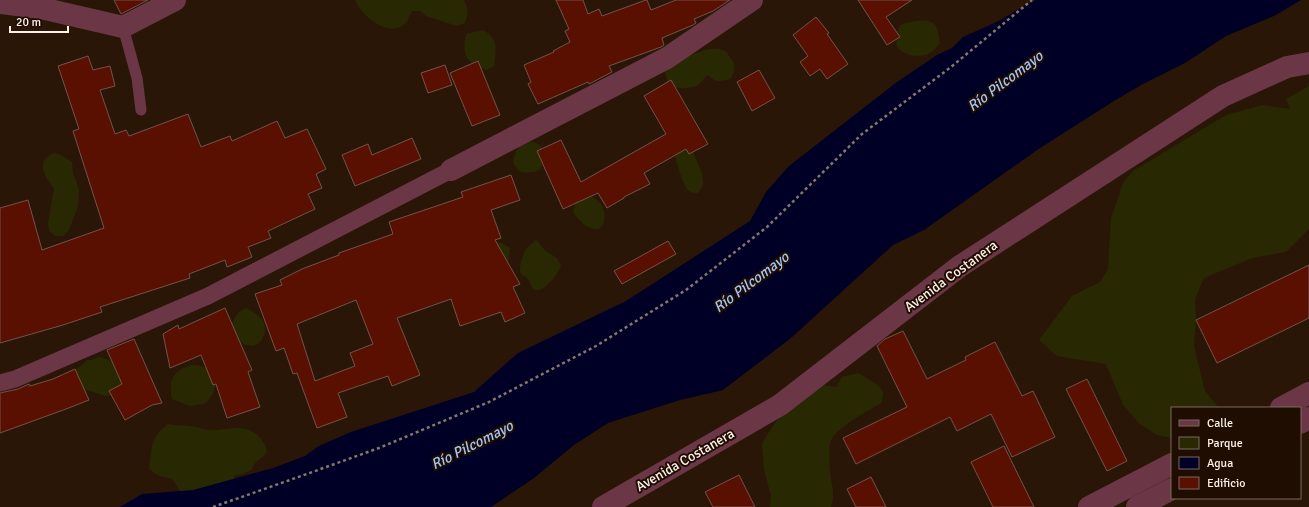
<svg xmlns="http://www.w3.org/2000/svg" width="1309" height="507" font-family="Signika,sans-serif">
<rect width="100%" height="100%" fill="#2a1607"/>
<path fill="#282903" d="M355,0H464C469,9 468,14 465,23L457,26L426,16L420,11H412C409,16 408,22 403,25C388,38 361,15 355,0Z
M916,21C936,20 937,23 940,43C937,47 932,53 926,55C917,57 902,56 897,46C896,44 897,40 897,37C897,23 904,23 916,21Z
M483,30C499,39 496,50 494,66L487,70C467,66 461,54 466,34Z
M709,49C713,49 718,48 722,50C726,51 727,53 729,56C736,64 736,70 730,79C725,80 717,83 713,79C711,78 709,76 707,75C704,78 702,82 698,85C695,87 690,88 686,88C672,90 665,82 665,68L690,55Z
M1309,86V229L1286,252L1252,258L1204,278L1195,299L1196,320L1194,346L1205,391L1219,408H1172V438L1157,435L1140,424L1123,405L1106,364L1057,356L1039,340L1072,296L1100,282L1108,269L1111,218L1123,183L1133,171L1226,115L1262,105L1290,109L1286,99Z
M531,141L540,145L544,150C544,156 544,164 540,169C537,172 534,172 530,172C521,174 517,171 513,162C517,147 517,146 531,141Z
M679,144L693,152L702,173L703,181V186L698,193C694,193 692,193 689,191C683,187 676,159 674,152Z
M53,153L61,155L72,162L73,173L79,189L78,206L69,230L63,236H55L49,230L48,222L54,188C48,181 39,169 45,159C47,157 50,155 53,153Z
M590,195C600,201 606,208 604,220C604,223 603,226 600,228C591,233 576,219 573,211L578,197Z
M536,240C540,243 542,248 546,251C554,258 555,253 561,265C560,272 545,292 536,290C530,289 531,282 527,278C525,276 522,276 520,272C519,268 523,252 527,248C529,245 533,243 536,240Z
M494,242L502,243L510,248L509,260L503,271Z
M247,308C253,312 261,316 264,323C267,330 263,343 255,345C250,347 244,344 239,342L230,327C234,319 237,311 247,308Z
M99,357C117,361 117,366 126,381L113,395L105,396L77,387L75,371L87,360H92Z
M192,365C204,364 210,371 218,378L212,395L207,402L203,404L190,406L172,399C168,380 173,370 192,365Z
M858,373C865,377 881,385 883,393C883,397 882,400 881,403C868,411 834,428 830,443C829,446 829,466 830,471C831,487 836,490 831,507H770L771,496L764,470L762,444L765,438L782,413L822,385L836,387L842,377Z
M168,424C177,426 187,425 196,427C201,428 206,430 211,430C219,431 228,428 236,428C252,427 265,438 267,453L255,463L251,470L243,474L235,475L232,482L182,493L172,479L157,475L149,469C152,449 150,437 168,424Z"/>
<path fill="#000026" d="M1036,0H1301L1276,15L1226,36L1185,63L1141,85L1114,101L1040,148L924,230L893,245L791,338L723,390L680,400L608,423L574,445L534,478L491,507H120L142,494L193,490L273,468L305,456L319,446L351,432L474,392L518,353L626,301L750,221L766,192L789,166L897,82L937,55L952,48L963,37L1001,20L1020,8Z"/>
<path fill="#5a1001" stroke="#71534c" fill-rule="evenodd" d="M114,0H148L121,14Z
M556,0H583L588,14L599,9L602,16L646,0H647L651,10L676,0H730L713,11L694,19L696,23L693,25L662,38L664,45L661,47L609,66L612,72L589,84L588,82L538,104L528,84L531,82L524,65L554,52L553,51L570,42L565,31L569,29Z
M858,0H912L886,17L900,37L887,45Z
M816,17L829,33L827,34L848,64L827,79L820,69L810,76L800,62L808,56L793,35Z
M88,56L93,70L110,66L115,86L100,90L115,134L126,130L129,136L188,114L201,147L230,136L232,141L277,121L285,138L307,129L326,169L316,174L322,188L308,194L315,209L268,231L271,238L248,247L252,257L227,267L225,260L189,274L190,278L100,307L102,312L63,325L0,343V208L28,200L42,250L104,228L73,131L79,129L58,66Z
M478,61L500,115L472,126L450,73Z
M445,65L452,85L428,93L421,73Z
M759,70L775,98L752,111L737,82Z
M671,80L708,144L689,154L686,149L644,173L650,184L624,197V198L607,208L598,193L563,209L537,151L561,140L581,182L666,134L644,96Z
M412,138L421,159L355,186L342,155L368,144L372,155Z
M511,175L520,200L491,210L501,238L495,240L520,284L513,287L525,313L505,322L501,312L460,326L451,299L397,318L420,375L392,386L388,376L338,393L347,417L317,428L297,373L293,374L284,348L276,351L255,294L282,285L280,280L302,269L339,255V253L393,234L389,222L463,197L461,192ZM356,300L373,344L350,353L355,366L315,381L297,324Z
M668,241L676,254L622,284L614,271Z
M1309,265V318L1217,363L1196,320Z
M225,308L252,370L248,372L260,407L227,418L216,384L213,385L201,355L170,368L163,334L178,325L179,329Z
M903,331L927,379L966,360L965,357L995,342L1022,396L1033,391L1055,437L1012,457L991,414L957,431L950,417L856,464L843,438L907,407L877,346L885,339Z
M134,339L162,403L152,405L125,420L109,391L122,384L107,350Z
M75,369L89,400L66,409L0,433V393L18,389L29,384L30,386L53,379Z
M1087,379L1127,461L1107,471L1066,389Z
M1004,446L1034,507H993L971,462Z
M739,475L755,507H713L705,492Z
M871,477L886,507H856L847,489Z"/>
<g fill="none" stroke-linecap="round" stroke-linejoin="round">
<path stroke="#87766b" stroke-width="2.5" stroke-dasharray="3 3" stroke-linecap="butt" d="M213,507L290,480L379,448L489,402L596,346L686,290L767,227L862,134L951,67L1032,0"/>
<path stroke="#6b3747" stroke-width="11" d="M123,27L137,78L141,110"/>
<path stroke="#6b3747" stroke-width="17" d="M0,383L15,379L208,296L451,170"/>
<path stroke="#6b3747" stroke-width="22" d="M0,3L41,8L123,27L175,0
M451,170L667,58L752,0
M1281,408L1309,393
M1300,423L1309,418
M1089,507L1172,464
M1137,507L1172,489"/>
<path stroke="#6b3747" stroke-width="22" d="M603,507L780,405L960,266L1223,96L1287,67L1309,63"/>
</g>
<g text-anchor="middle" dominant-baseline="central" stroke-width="4" stroke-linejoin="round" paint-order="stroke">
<g font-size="14" fill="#fdf1e9" stroke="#200d01">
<text transform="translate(951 276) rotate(-36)">Avenida Costanera</text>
<text transform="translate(685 460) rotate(-30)">Avenida Costanera</text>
</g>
<g font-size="15" font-style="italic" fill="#a2c4f9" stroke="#200d01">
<text transform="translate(1005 81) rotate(-37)">Río Pilcomayo</text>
<text transform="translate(751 282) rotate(-37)">Río Pilcomayo</text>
<text transform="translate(472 445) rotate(-27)">Río Pilcomayo</text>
</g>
</g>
<rect x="1171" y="407" width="130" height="92" fill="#200d01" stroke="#78685e"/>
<rect x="1179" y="420" width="20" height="6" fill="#6b3747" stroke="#78685e"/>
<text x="1207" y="427" font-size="12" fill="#fdf1e9">Calle</text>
<rect x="1179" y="437" width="20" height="12" fill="#282903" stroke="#78685e"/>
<text x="1207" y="447" font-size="12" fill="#fdf1e9">Parque</text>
<rect x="1179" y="457" width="20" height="12" fill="#000026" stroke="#78685e"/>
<text x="1207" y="467" font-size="12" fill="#fdf1e9">Agua</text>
<rect x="1179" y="477" width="20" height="12" fill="#5a1001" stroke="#78685e"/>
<text x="1207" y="487" font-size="12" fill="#fdf1e9">Edificio</text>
<path d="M10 26v6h58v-6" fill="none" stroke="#fdf1e9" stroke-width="2"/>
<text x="16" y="26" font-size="12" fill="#fdf1e9" stroke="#200d01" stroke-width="3" paint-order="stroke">20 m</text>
</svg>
